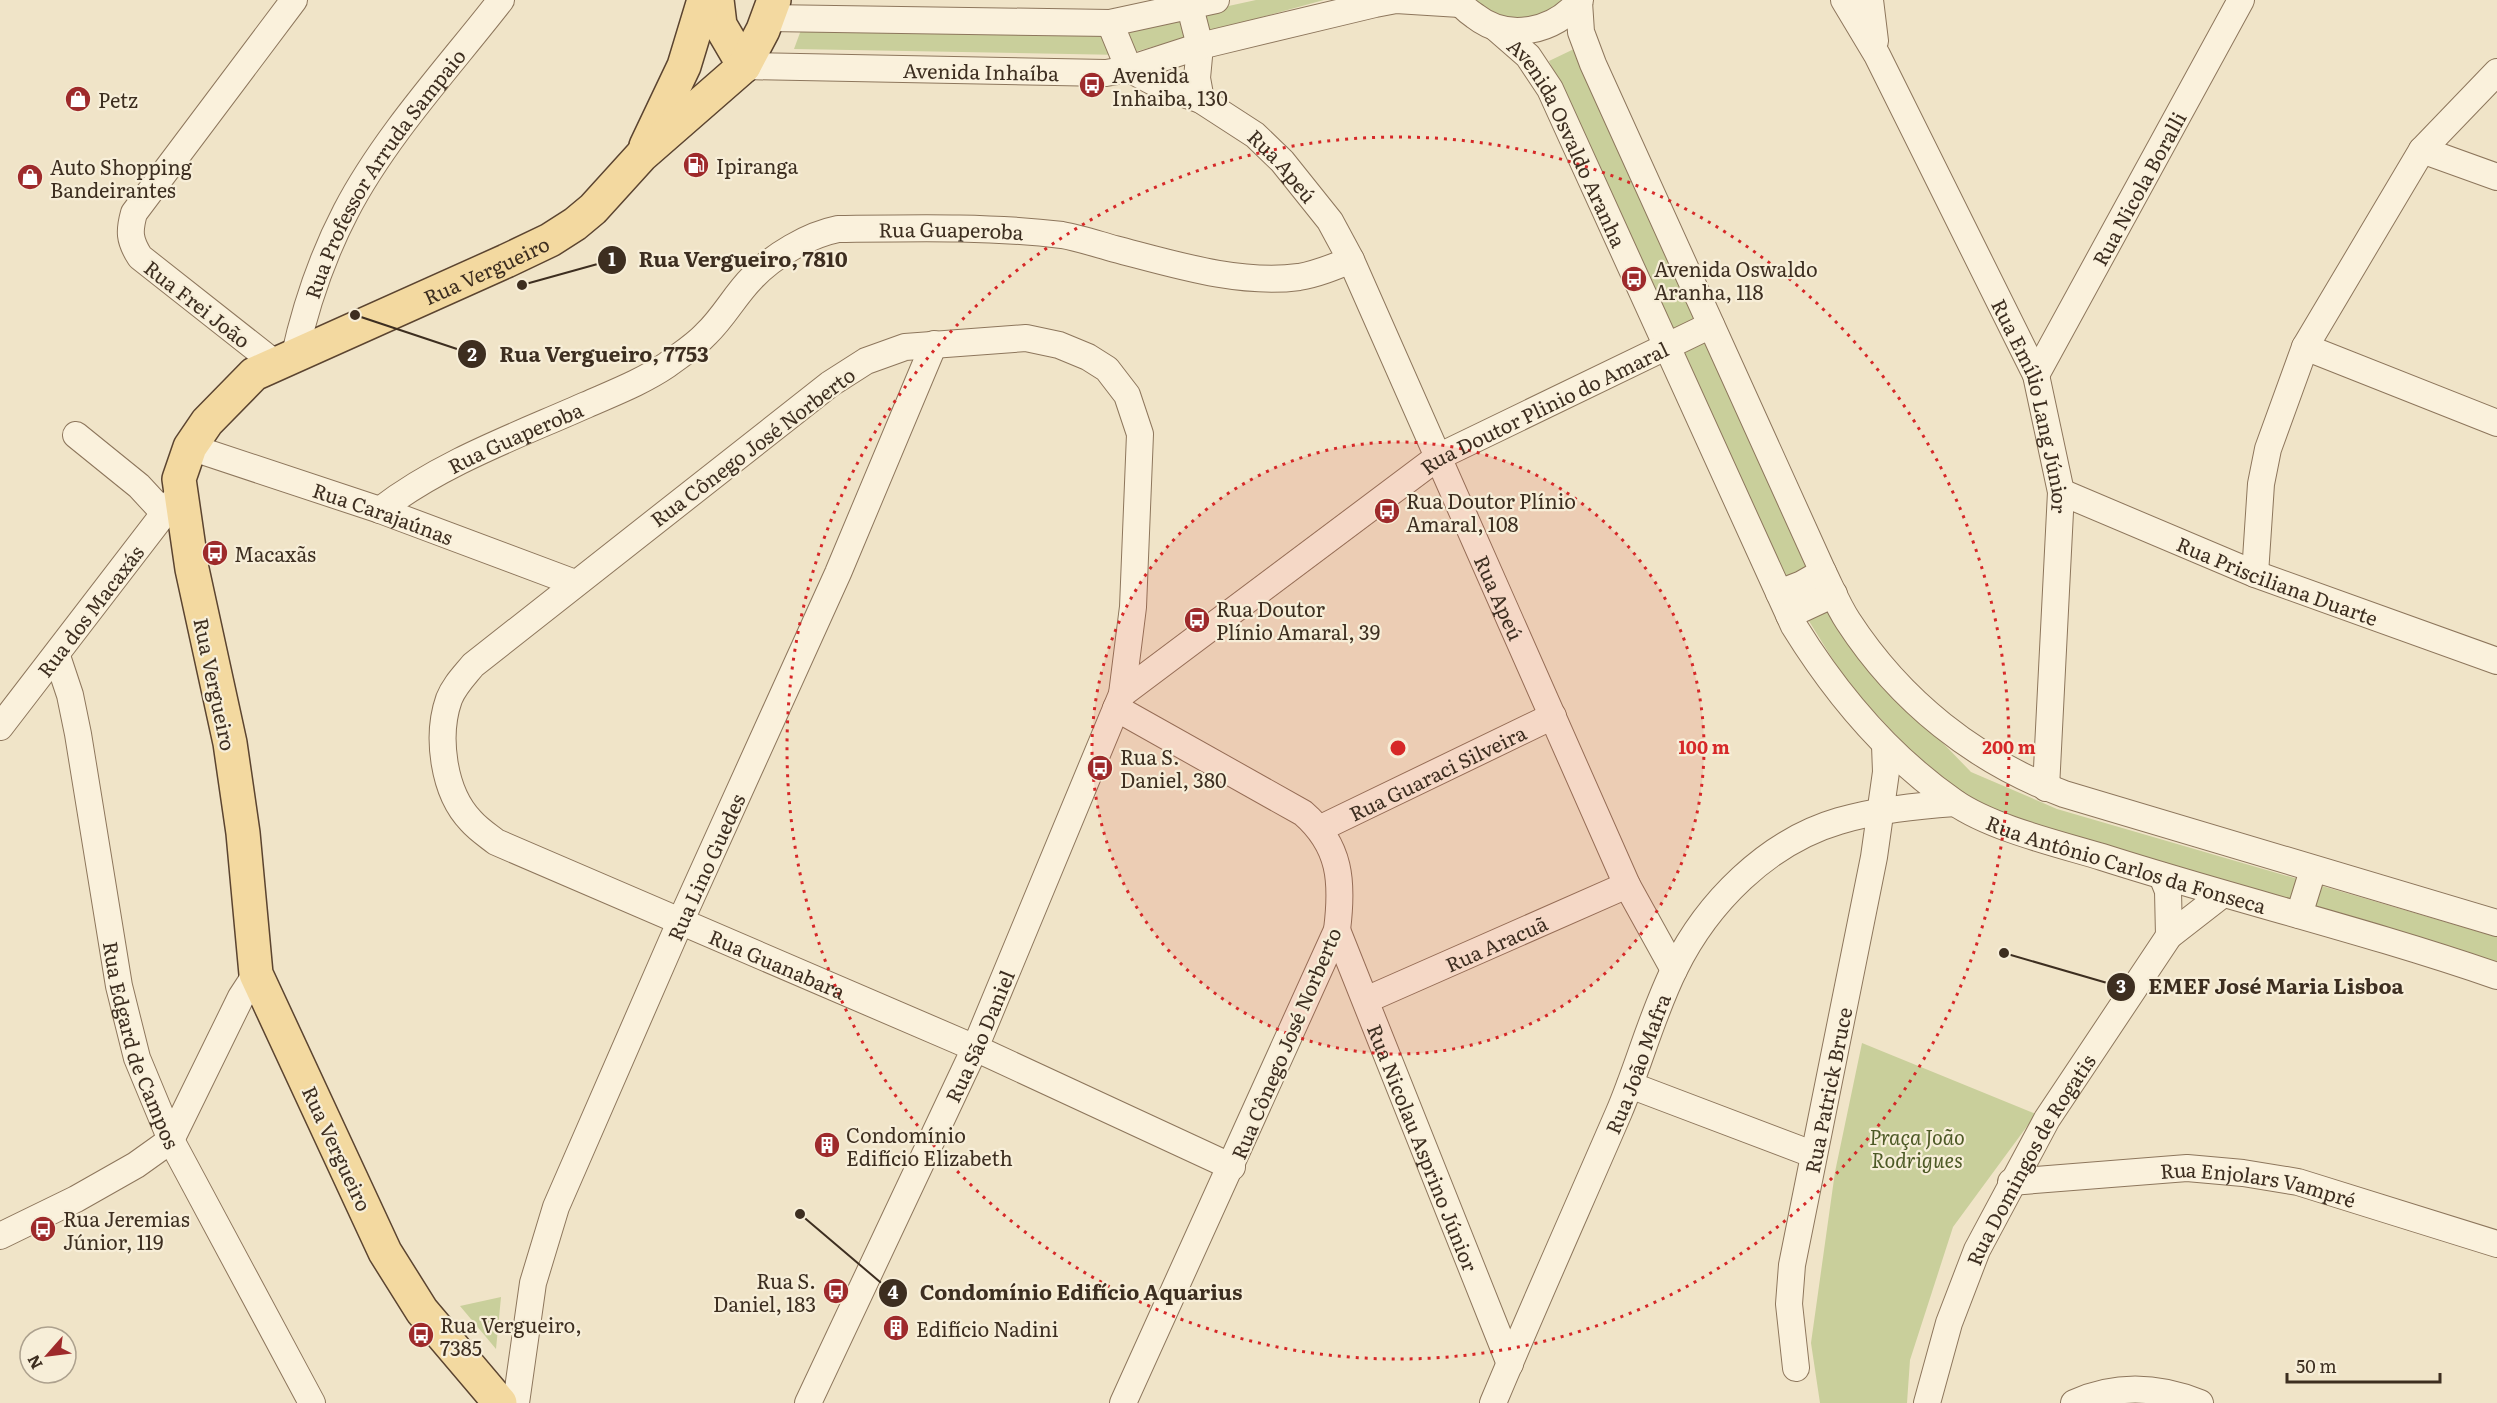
<svg xmlns="http://www.w3.org/2000/svg" width="2497" height="1403" font-family="Literata,serif">
<rect width="100%" height="100%" fill="#f0e4c8"/>
<path fill="#c9cf9b" d="M1256,0H1324L1123,55L794,49L801,30L1100,34Z
M1476,0H1565C1560,5 1553,12 1546,15C1523,24 1492,20 1476,0Z
M1574,49L1870,668L1971,772L2057,809L2497,937V962L2200,880L2005,820L1960,791L1910,750L1848,684L1799,605L1549,61Z
M1862,1043L2036,1114L1953,1227L1910,1360L1907,1403H1820L1811,1343L1835,1172Z
M501,1297L496,1349L460,1306Z"/>
<g fill="none" stroke-linecap="round" stroke-linejoin="round">
<g stroke="#8d765c" stroke-width="28">
<g id="minor">
<path d="M1459,0C1462,7 1469,12 1475,16C1508,42 1555,32 1580,0"/>
<path id="s1" d="M1844,0L1877,55L2036,375L2061,492L2046,788"/>
<path d="M1870,0L1875,41"/>
<path d="M1579,2L1581,32L1593,64L1823,572C1831,588 1838,606 1848,621C1900,701 1975,761 2064,794L2497,923"/>
<path d="M1190,7L1200,46L1197,78L1201,100"/>
<path d="M768,18L1110,23L1216,0"/>
<path id="s2" d="M1110,23L1129,69L1159,85L1201,100L1255,135L1282,161L1330,221L1351,260L1627,885L1674,970"/>
<path id="s3" d="M1497,29L1528,56L1550,89L1794,626C1836,694 1888,756 1954,802C1991,828 2059,844 2102,857C2233,899 2367,931 2497,976"/>
<path id="s4" d="M744,66L1106,73L1129,69L1200,46L1375,4L1396,0L1460,4"/>
<path d="M2422,150L2497,177"/>
<path d="M2305,347L2497,423"/>
<path id="s5" d="M294,358C305,308 322,257 346,211C385,136 449,67 501,0"/>
<path d="M277,365L140,257C129,240 129,231 134,213L294,0"/>
<path id="s6" d="M2036,375L2241,0"/>
<path d="M76,435L139,486L164,513"/>
<path id="s7" d="M190,447L380,510L575,583"/>
<path id="s8" d="M2061,492L2255,574L2497,661"/>
<path id="s9" d="M380,510C441,463 516,436 586,405C613,393 642,382 667,365C680,355 695,346 706,334C724,317 735,295 752,278C773,256 808,235 838,229C912,228 988,226 1062,235C1079,238 1097,244 1115,249C1173,264 1239,285 1299,277C1317,274 1334,267 1351,260"/>
<path d="M2255,574L2261,484L2268,449L2305,347L2422,150L2497,72"/>
<path d="M1779,593L1802,584L1823,572"/>
<path d="M1789,615L1834,594"/>
<path id="s10" d="M57,656L70,695L78,734L119,986L137,1058L171,1140L312,1403"/>
<path id="s11" d="M1122,694L1438,457L1711,325"/>
<path d="M1116,708L1303,813C1341,846 1343,882 1337,930L1123,1403"/>
<path id="s12" d="M0,727L179,494"/>
<path id="s13" d="M1321,828L1553,716"/>
<path d="M2162,876L2168,891L2169,936"/>
<path d="M2299,915L2313,870"/>
<path id="s14" d="M1337,930L1510,1364"/>
<path id="s15" d="M1366,1000L1627,885"/>
<path d="M1630,1085L1812,1154"/>
<path id="s16" d="M2011,1182L2187,1168L2243,1173L2298,1182L2497,1244"/>
<path d="M0,1236L76,1199L136,1165L171,1140L241,997L256,974"/>
<path id="s17" d="M1796,1368L1789,1304L1792,1265L1874,857L1886,772L1885,745"/>
<path id="s18" d="M516,1403L533,1283L556,1207L681,920L838,573L934,344"/>
<path id="s19" d="M808,1403L975,1048L1122,694L1133,607L1140,434L1127,395L1107,369L1088,357L1059,345L1026,338L905,347L866,361L830,384L473,665C464,676 454,686 449,699C436,736 443,792 471,821C478,829 487,835 496,842L975,1048L1232,1167"/>
<path id="s20" d="M1493,1403C1534,1305 1577,1209 1619,1112C1639,1065 1652,1014 1675,968C1707,903 1767,842 1839,821C1877,810 1916,806 1955,803"/>
<path id="s21" d="M1927,1403L1949,1323L1977,1250L2047,1119L2169,936L2223,894"/>
<path d="M2074,1403C2116,1384 2158,1386 2200,1403"/>
</g>
</g>
<g stroke="#5b4430" stroke-width="36">
<g id="major">
<path d="M717,0L720,25L744,66"/>
<path d="M646,146L684,66L704,0"/>
<path id="s22" d="M500,1403L422,1311L385,1252L256,974L243,833L230,743L192,569L179,479L190,447L207,422L254,374L506,261L550,240L575,224L593,209L642,155L744,66L763,30L774,0"/>
</g>
</g>
<use href="#minor" stroke="#faf1dc" stroke-width="26"/>
<use href="#major" stroke="#f3d9a0" stroke-width="33"/>
</g>
<circle cx="1398" cy="748" r="306" fill="#d62828" fill-opacity=".12"/>
<g fill="none" stroke="#d62828" stroke-width="3" stroke-dasharray="3 6">
<circle cx="1398" cy="748" r="306"/>
<circle cx="1398" cy="748" r="611"/>
</g>
<defs>
<g id="bus-disc" transform="scale(1.35)"><circle r="9.5" fill="#9e2a2b" stroke="#f7eed8"/><path d="M-5-6H5V4H4V6H2V4H-2V6H-4V4H-5ZM-3.5-4V0h7V-4ZM-3.5 1.2v1.5H-2V1.2ZM2 1.2v1.5H3.5V1.2Z" fill="#fff"/></g>
<g id="shop-disc" transform="scale(1.35)"><circle r="9.5" fill="#9e2a2b" stroke="#f7eed8"/><path d="M-5-2.5h2.3a2.7 3.5 0 0 1 5.4 0H5L5.5 6h-11ZM-1.5-2.5h3a1.5 2.3 0 0 0-3 0Z" fill="#fff"/></g>
<g id="fuel-disc" transform="scale(1.35)"><circle r="9.5" fill="#9e2a2b" stroke="#f7eed8"/><path d="M-5.5-6h7V0h2V4h1.3V-2.5L3-4.5l.8-.8L6-3V5H2.5V1h-1V6h-7ZM-4.2-4.7v3.2H.2V-4.7Z" fill="#fff"/></g>
<g id="building-disc" transform="scale(1.35)"><circle r="9.5" fill="#9e2a2b" stroke="#f7eed8"/><path d="M-4-6H4V6H1V3H-1V6H-4ZM-2.5-4.3h1.7v1.8h-1.7ZM.8-4.3h1.7v1.8H.8ZM-2.5-1h1.7V.8h-1.7ZM.8-1h1.7V.8H.8Z" fill="#fff"/></g>
</defs>
<g fill-rule="evenodd">
<use href="#bus-disc" x="1092" y="85"/>
<use href="#shop-disc" x="78" y="99"/>
<use href="#fuel-disc" x="696" y="165"/>
<use href="#shop-disc" x="30" y="177"/>
<use href="#bus-disc" x="1634" y="279"/>
<use href="#bus-disc" x="1387" y="511"/>
<use href="#bus-disc" x="215" y="553"/>
<use href="#bus-disc" x="1197" y="620"/>
<use href="#bus-disc" x="1100" y="768"/>
<use href="#building-disc" x="827" y="1145"/>
<use href="#bus-disc" x="43" y="1229"/>
<use href="#bus-disc" x="836" y="1291"/>
<use href="#building-disc" x="896" y="1328"/>
<use href="#bus-disc" x="421" y="1335"/>
</g>
<g text-anchor="middle" dominant-baseline="central" stroke-width="4.5" stroke-linejoin="round" paint-order="stroke">
<g font-size="20" fill="#3d2e20" stroke="#f7eed8">
<text stroke="none"><textPath href="#s4" startOffset="237">Avenida Inhaíba</textPath></text>
<text stroke="none"><textPath href="#s3" startOffset="136">Avenida Osvaldo Aranha</textPath></text>
<text stroke="none"><textPath href="#s2" startOffset="234">Rua Apeú</textPath></text>
<text stroke="none"><textPath href="#s5" startOffset="208">Rua Professor Arruda Sampaio</textPath></text>
<text stroke="none"><textPath href="#s6" startOffset="213">Rua Nicola Boralli</textPath></text>
<text stroke="none"><textPath href="#s9" startOffset="658">Rua Guaperoba</textPath></text>
<text stroke="none"><textPath href="#s22" startOffset="1384">Rua Vergueiro</textPath></text>
<text transform="translate(198 303) rotate(38)">Rua Frei João</text>
<text stroke="none"><textPath href="#s1" startOffset="450">Rua Emílio Lang Júnior</textPath></text>
<text stroke="none"><textPath href="#s11" startOffset="512">Rua Doutor Plinio do Amaral</textPath></text>
<text stroke="none"><textPath href="#s9" startOffset="154">Rua Guaperoba</textPath></text>
<text transform="translate(752 446) rotate(-37)">Rua Cônego José Norberto</text>
<text stroke="none"><textPath href="#s7" startOffset="204">Rua Carajaúnas</textPath></text>
<text stroke="none"><textPath href="#s8" startOffset="234">Rua Prisciliana Duarte</textPath></text>
<text stroke="none"><textPath href="#s2" startOffset="720">Rua Apeú</textPath></text>
<text stroke="none"><textPath href="#s12" startOffset="147">Rua dos Macaxás</textPath></text>
<text transform="translate(216 684) rotate(78)">Rua Vergueiro</text>
<text stroke="none"><textPath href="#s13" startOffset="129">Rua Guaraci Silveira</textPath></text>
<text stroke="none"><textPath href="#s3" startOffset="1094">Rua Antônio Carlos da Fonseca</textPath></text>
<text stroke="none"><textPath href="#s18" startOffset="572">Rua Lino Guedes</textPath></text>
<text stroke="none"><textPath href="#s15" startOffset="142">Rua Aracuã</textPath></text>
<text stroke="none"><textPath href="#s19" startOffset="2368">Rua Guanabara</textPath></text>
<text stroke="none"><textPath href="#s19" startOffset="405">Rua São Daniel</textPath></text>
<text stroke="none"><textPath href="#s10" startOffset="399">Rua Edgard de Campos</textPath></text>
<text transform="translate(1285 1043) rotate(-67)">Rua Cônego José Norberto</text>
<text stroke="none"><textPath href="#s20" startOffset="369">Rua João Mafra</textPath></text>
<text stroke="none"><textPath href="#s17" startOffset="282">Rua Patrick Bruce</textPath></text>
<text stroke="none"><textPath href="#s14" startOffset="234">Rua Nicolau Asprino Júnior</textPath></text>
<text transform="translate(338 1148) rotate(65)">Rua Vergueiro</text>
<text stroke="none"><textPath href="#s21" startOffset="266">Rua Domingos de Rogatis</textPath></text>
<text stroke="none"><textPath href="#s16" startOffset="249">Rua Enjolars Vampré</textPath></text>
</g>
<g font-size="20" fill="#3d2e20" stroke="#f7eed8" text-anchor="start">
<text x="1112" y="74">Avenida<tspan x="1112" dy="23">Inhaiba, 130</tspan></text>
<text x="98" y="99">Petz</text>
<text x="716" y="165">Ipiranga</text>
<text x="50" y="166">Auto Shopping<tspan x="50" dy="23">Bandeirantes</tspan></text>
<text x="1654" y="268">Avenida Oswaldo<tspan x="1654" dy="23">Aranha, 118</tspan></text>
<text x="1406" y="500">Rua Doutor Plínio<tspan x="1406" dy="23">Amaral, 108</tspan></text>
<text x="234" y="553">Macaxãs</text>
<text x="1216" y="608">Rua Doutor<tspan x="1216" dy="23">Plínio Amaral, 39</tspan></text>
<text x="1120" y="756">Rua S.<tspan x="1120" dy="23">Daniel, 380</tspan></text>
<text x="846" y="1134">Condomínio<tspan x="846" dy="23">Edifício Elizabeth</tspan></text>
<text x="63" y="1218">Rua Jeremias<tspan x="63" dy="23">Júnior, 119</tspan></text>
<text x="816" y="1280" text-anchor="end">Rua S.<tspan x="816" dy="23">Daniel, 183</tspan></text>
<text x="440" y="1324">Rua Vergueiro,<tspan x="440" dy="23">7385</tspan></text>
<text x="916" y="1328">Edifício Nadini</text>
</g>
<g font-size="20" font-style="italic" fill="#4d5a26" stroke="#f7eed8">
<text x="1917" y="1136">Praça João<tspan x="1917" dy="23">Rodrigues</tspan></text>
</g>
</g>
<circle cx="1398" cy="748" r="9" fill="#d62828" stroke="#f7eed8" stroke-width="3"/>
<g font-size="18" text-anchor="middle" font-weight="bold" fill="#d62828" stroke="#f7eed8" stroke-width="4.5" stroke-linejoin="round" paint-order="stroke">
<text x="1704" y="754">100 m</text>
<text x="2009" y="754">200 m</text>
</g>
<path fill="none" stroke="#3d2e20" stroke-width="2" d="M522 285L612 260M355 315L472 354M2004 953L2121 987M800 1214L893 1293"/>
<g fill="#3d2e20" stroke="#f7eed8" stroke-width="2">
<circle cx="522" cy="285" r="6"/>
<circle cx="355" cy="315" r="6"/>
<circle cx="2004" cy="953" r="6"/>
<circle cx="800" cy="1214" r="6"/>
<circle cx="612" cy="260" r="15"/>
<circle cx="472" cy="354" r="15"/>
<circle cx="2121" cy="987" r="15"/>
<circle cx="893" cy="1293" r="15"/>
</g>
<g font-size="18" text-anchor="middle" font-weight="bold" fill="#fff">
<text x="612" y="266">1</text>
<text x="472" y="361">2</text>
<text x="2121" y="993">3</text>
<text x="893" y="1299">4</text>
</g>
<g font-size="21" text-anchor="middle" font-weight="bold" fill="#3d2e20" stroke="#f7eed8" stroke-width="4.5" stroke-linejoin="round" paint-order="stroke">
<text x="743" y="267">Rua Vergueiro, 7810</text>
<text x="604" y="362">Rua Vergueiro, 7753</text>
<text x="2276" y="994">EMEF José Maria Lisboa</text>
<text x="1081" y="1300">Condomínio Edifício Aquarius</text>
</g>
<g transform="translate(48 1355) rotate(242)"><circle r="28" fill="#f7eed8" stroke="#ada18e" stroke-width="1.5"/>
<path d="M0-4.5L10 22L0 15L-10 22Z" fill="#9e2a2b"/>
<text y="-9" font-size="16" font-weight="bold" text-anchor="middle" fill="#3d2e20">N</text>
</g>
<path d="M2287 1373v9h153v-9" fill="none" stroke="#3d2e20" stroke-width="3"/>
<text x="2296" y="1373" font-size="18" fill="#3d2e20" stroke="#f7eed8" stroke-width="4.5" paint-order="stroke">50 m</text>
</svg>
